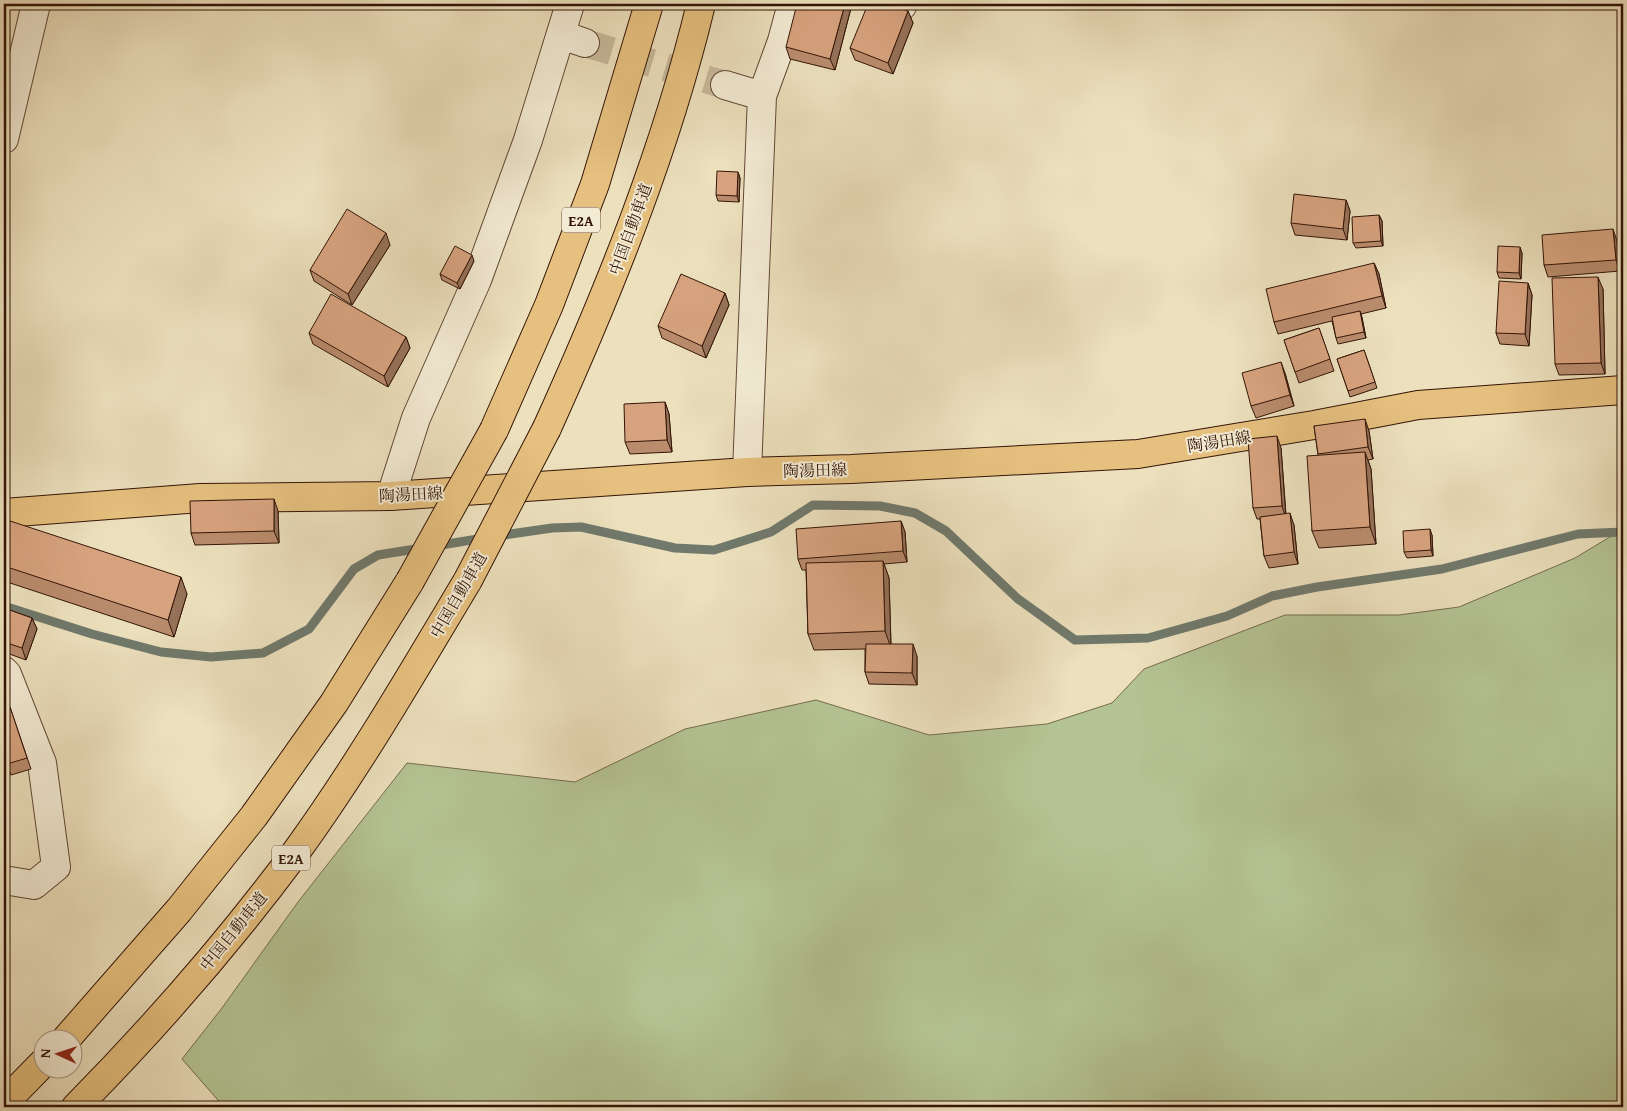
<svg xmlns="http://www.w3.org/2000/svg" width="1627" height="1111" font-family="'Gentium Book Plus','Noto Serif JP',serif">
<rect width="100%" height="100%" fill="#ece0bd"/>
<filter id="stains"><feTurbulence type="fractalNoise" baseFrequency=".004" numOctaves="4"/><feColorMatrix values="0 0 0 0 .2 0 0 0 0 .09 0 0 0 0 .02 0 0 0 .5 -.17"/></filter>
<radialGradient id="worn" r=".72"><stop offset=".6" stop-color="#630" stop-opacity="0"/><stop offset="1" stop-color="#630" stop-opacity=".3"/></radialGradient>
<path fill="#b4c393" stroke="#746c4d" d="M1623,529V1107H224L182,1059L222,1008L298,902L407,763L575,782L685,729L816,700L929,735L1047,724L1112,703L1144,669L1285,615H1399L1459,607L1575,558Z"/>
<g fill="none" stroke-linecap="round" stroke-linejoin="round">
<path stroke="#70796c" stroke-width="9" d="M497,536L552,528L581,527L675,548L714,550L771,532L813,505L880,506L915,513L946,531L1018,599L1075,640L1148,638L1227,616L1272,596L1317,587L1442,569L1578,534L1623,532
M435,546L484,538
M4,606L92,634L161,652L211,657L263,653L309,629L354,569L378,555L422,548"/>
<path stroke="#c7b799" stroke-width="28" stroke-dasharray="28 14" stroke-linecap="butt" d="M585,43L725,85"/>
<g stroke="#614734" stroke-width="30">
<path id="minor" d="M889,4L902,6
M562,35L585,43
M725,85L762,96L747,472
M762,96L782,41L792,4
M4,139L36,4
M391,496L416,418L477,280L528,140L570,4
M4,671L7,674L42,763L56,867L34,885L4,880"/>
</g>
<g stroke="#331407" stroke-width="30">
<path id="major" d="M4,513L200,498L391,496L747,472L851,469L1138,454L1314,425L1418,405L1623,390"/>
</g>
<g stroke="#331407" stroke-width="30">
<path id="highway" d="M547,428C609,291 666,150 701,4
M494,430L549,305L595,184L649,4
M67,1038L179,910L254,816L334,703L410,581
M4,1103L42,1064
M76,1107C155,1027 229,942 296,852C359,765 413,672 468,580"/>
</g>
<use href="#minor" stroke="#f3ebd4" stroke-width="28"/>
<use href="#major" stroke="#e6c07e" stroke-width="28"/>
<use href="#highway" stroke="#e6c07e" stroke-width="28"/>
<g stroke="#331407" stroke-width="30" stroke-linecap="butt">
<path id="highway-bridge" d="M468,580L547,428
M410,581L494,430"/>
</g>
<use href="#highway-bridge" stroke="#e6c07e" stroke-width="28"/>
</g>
<path fill="#b98c6d" stroke="#331407" d="M851,8L835,70L790,59L786,47Z
M908,11L913,23L893,74L855,60L850,48Z
M738,172L740,178L739,202L718,201L716,195Z
M1346,200L1350,211L1347,240L1295,235L1291,223Z
M1379,215L1382,221L1383,246L1356,248L1353,243Z
M1617,241L1620,271L1548,277L1544,265Z
M390,245L352,305L314,281L310,270Z
M1522,253L1521,279L1499,278L1497,272Z
M474,261L460,289L442,280L440,274Z
M1374,263L1379,274L1386,308L1361,314L1366,338L1338,344L1336,338L1332,321L1278,334L1274,322Z
M1528,283L1532,295L1529,346L1500,344L1496,333Z
M1603,289L1605,374L1559,375L1555,364Z
M725,293L729,305L706,358L662,338L658,326Z
M1319,328L1334,371L1299,383L1284,340Z
M309,333L406,337L410,348L388,387L313,344Z
M1364,350L1377,388L1350,397L1337,359Z
M1285,373L1294,406L1256,418L1251,406Z
M665,402L669,414L672,452L630,454L625,442Z
M1314,426L1369,431L1373,459L1368,460L1371,469L1376,544L1319,548L1312,531L1318,455Z
M1281,448L1286,514L1294,525L1298,564L1269,568L1264,556L1260,519H1257L1253,508Z
M278,511L279,543L195,545L191,533Z
M4,519L187,594L174,637L4,581Z
M901,521L905,532L907,562L884,564L889,578L891,644L917,656V685L869,684L865,672V649L814,650L808,634L806,570H802L798,559Z
M1432,535L1433,556L1407,558L1404,552Z
M4,608L32,618L37,629L26,660L4,652Z
M10,707L31,769L11,775L4,755Z"/>
<path fill="#967259" stroke="#331407" d="M845,4H849L851,8L835,70L830,59Z
M908,11L913,23L893,74L888,63Z
M738,172L740,178L739,202L737,196Z
M1346,200L1350,211L1347,240L1343,229Z
M1379,215L1382,221L1383,246L1381,241Z
M1613,229L1617,241L1620,271L1616,260Z
M386,233L390,245L352,305L348,294Z
M1520,247L1522,253L1521,279L1519,273Z
M472,255L474,261L460,289L457,283Z
M1374,263L1379,274L1386,308L1382,296Z
M1598,277L1603,289L1605,374L1601,363Z
M1528,283L1532,295L1529,346L1525,334Z
M725,293L729,305L706,358L702,346Z
M1360,311L1362,317L1366,338L1364,332Z
M406,337L410,348L388,387L384,376Z
M1281,362L1285,373L1294,406L1290,395Z
M665,402L669,414L672,452L667,440Z
M1365,419L1369,431L1373,459L1368,447Z
M1277,436L1281,448L1286,518L1282,506Z
M1365,452L1371,469L1376,544L1370,527Z
M274,499L278,511L279,543L274,531Z
M1290,513L1294,525L1298,564L1294,552Z
M901,521L905,532L907,562L903,551Z
M1430,529L1432,535L1433,556L1431,550Z
M883,561L889,578L891,648L885,631Z
M181,577L187,594L174,637L168,620Z
M32,618L37,629L26,660L22,648Z
M913,644L917,656V685L912,673Z"/>
<path fill="#d7a37f" stroke="#331407" d="M797,4H845L830,59L786,47Z
M868,4H889L908,11L888,63L850,48Z
M717,171L738,172L737,196L716,195Z
M1294,194L1346,200L1343,229L1291,223Z
M347,209L386,233L348,294L310,270Z
M1379,215L1381,241L1353,243L1352,217Z
M1613,229L1616,260L1544,265L1542,235Z
M455,246L472,255L457,283L440,274Z
M1498,246L1520,247L1519,273L1497,272Z
M1374,263L1382,296L1274,322L1266,289Z
M681,274L725,293L702,346L658,326Z
M1598,277L1601,363L1555,364L1552,278Z
M1499,281L1528,283L1525,334L1496,333Z
M331,294L406,337L384,376L309,333Z
M1360,311L1364,332L1336,338L1332,317Z
M1319,328L1330,359L1295,372L1284,340Z
M1364,350L1375,382L1348,391L1337,359Z
M1281,362L1290,395L1251,406L1242,373Z
M665,402L667,440L625,442L624,404Z
M1365,419L1368,447L1318,454L1314,426Z
M1277,436L1282,506L1253,508L1248,439Z
M1365,452L1370,527L1312,531L1307,456Z
M274,499V531L191,533L190,501Z
M1290,513L1294,552L1264,556L1260,517Z
M4,519L181,577L168,620L4,566Z
M901,521L903,551L798,559L796,529Z
M1430,529L1431,550L1404,552L1403,531Z
M883,561L885,631L808,634L806,563Z
M4,608L32,618L22,648L4,642Z
M866,644H913L912,673L865,672Z
M10,707L27,758L7,764L4,755V709Z"/>
<g text-anchor="middle" dominant-baseline="central" stroke-width="4" stroke-linejoin="round" paint-order="stroke">
<g fill="#f3ebd4" stroke="#6d5444" stroke-width="1">
<rect x="562" y="207.5" width="38" height="25" rx="4"/>
<rect x="272" y="845.5" width="38" height="25" rx="4"/>
</g>
<g font-size="15" font-weight="bold" fill="#331407">
<text x="581" y="220">E2A</text>
<text x="291" y="858">E2A</text>
</g>
<g font-size="16" fill="#331407" stroke="#f3ebd4">
<text transform="translate(630 229) rotate(-70)">中国自動車道</text>
<text transform="translate(1219 441) rotate(-9)">陶湯田線</text>
<text transform="translate(815 470) rotate(-2)">陶湯田線</text>
<text transform="translate(411 494) rotate(-3)">陶湯田線</text>
<text transform="translate(458 595) rotate(-60)">中国自動車道</text>
<text transform="translate(233 931) rotate(-51)">中国自動車道</text>
</g>
</g>
<rect width="1627" height="1111" fill="none" stroke="#ece0bd" stroke-width="20"/>
<rect x="5" y="5" width="1617" height="1101" fill="none" stroke="#331407" stroke-width="2.5"/>
<rect x="10" y="10" width="1607" height="1091" fill="none" stroke="#331407"/>
<g transform="translate(58 1054) rotate(273)"><circle r="24" fill="#f3ebd4" stroke="#a69582"/>
<path d="M0-4L9 19L0 12L-9 19Z" fill="#8f2418"/>
<text y="-8" font-size="14" font-weight="bold" text-anchor="middle" fill="#331407">N</text>
</g>
<rect width="100%" height="100%" filter="url(#stains)"/>
<rect width="100%" height="100%" fill="url(#worn)"/>
</svg>
